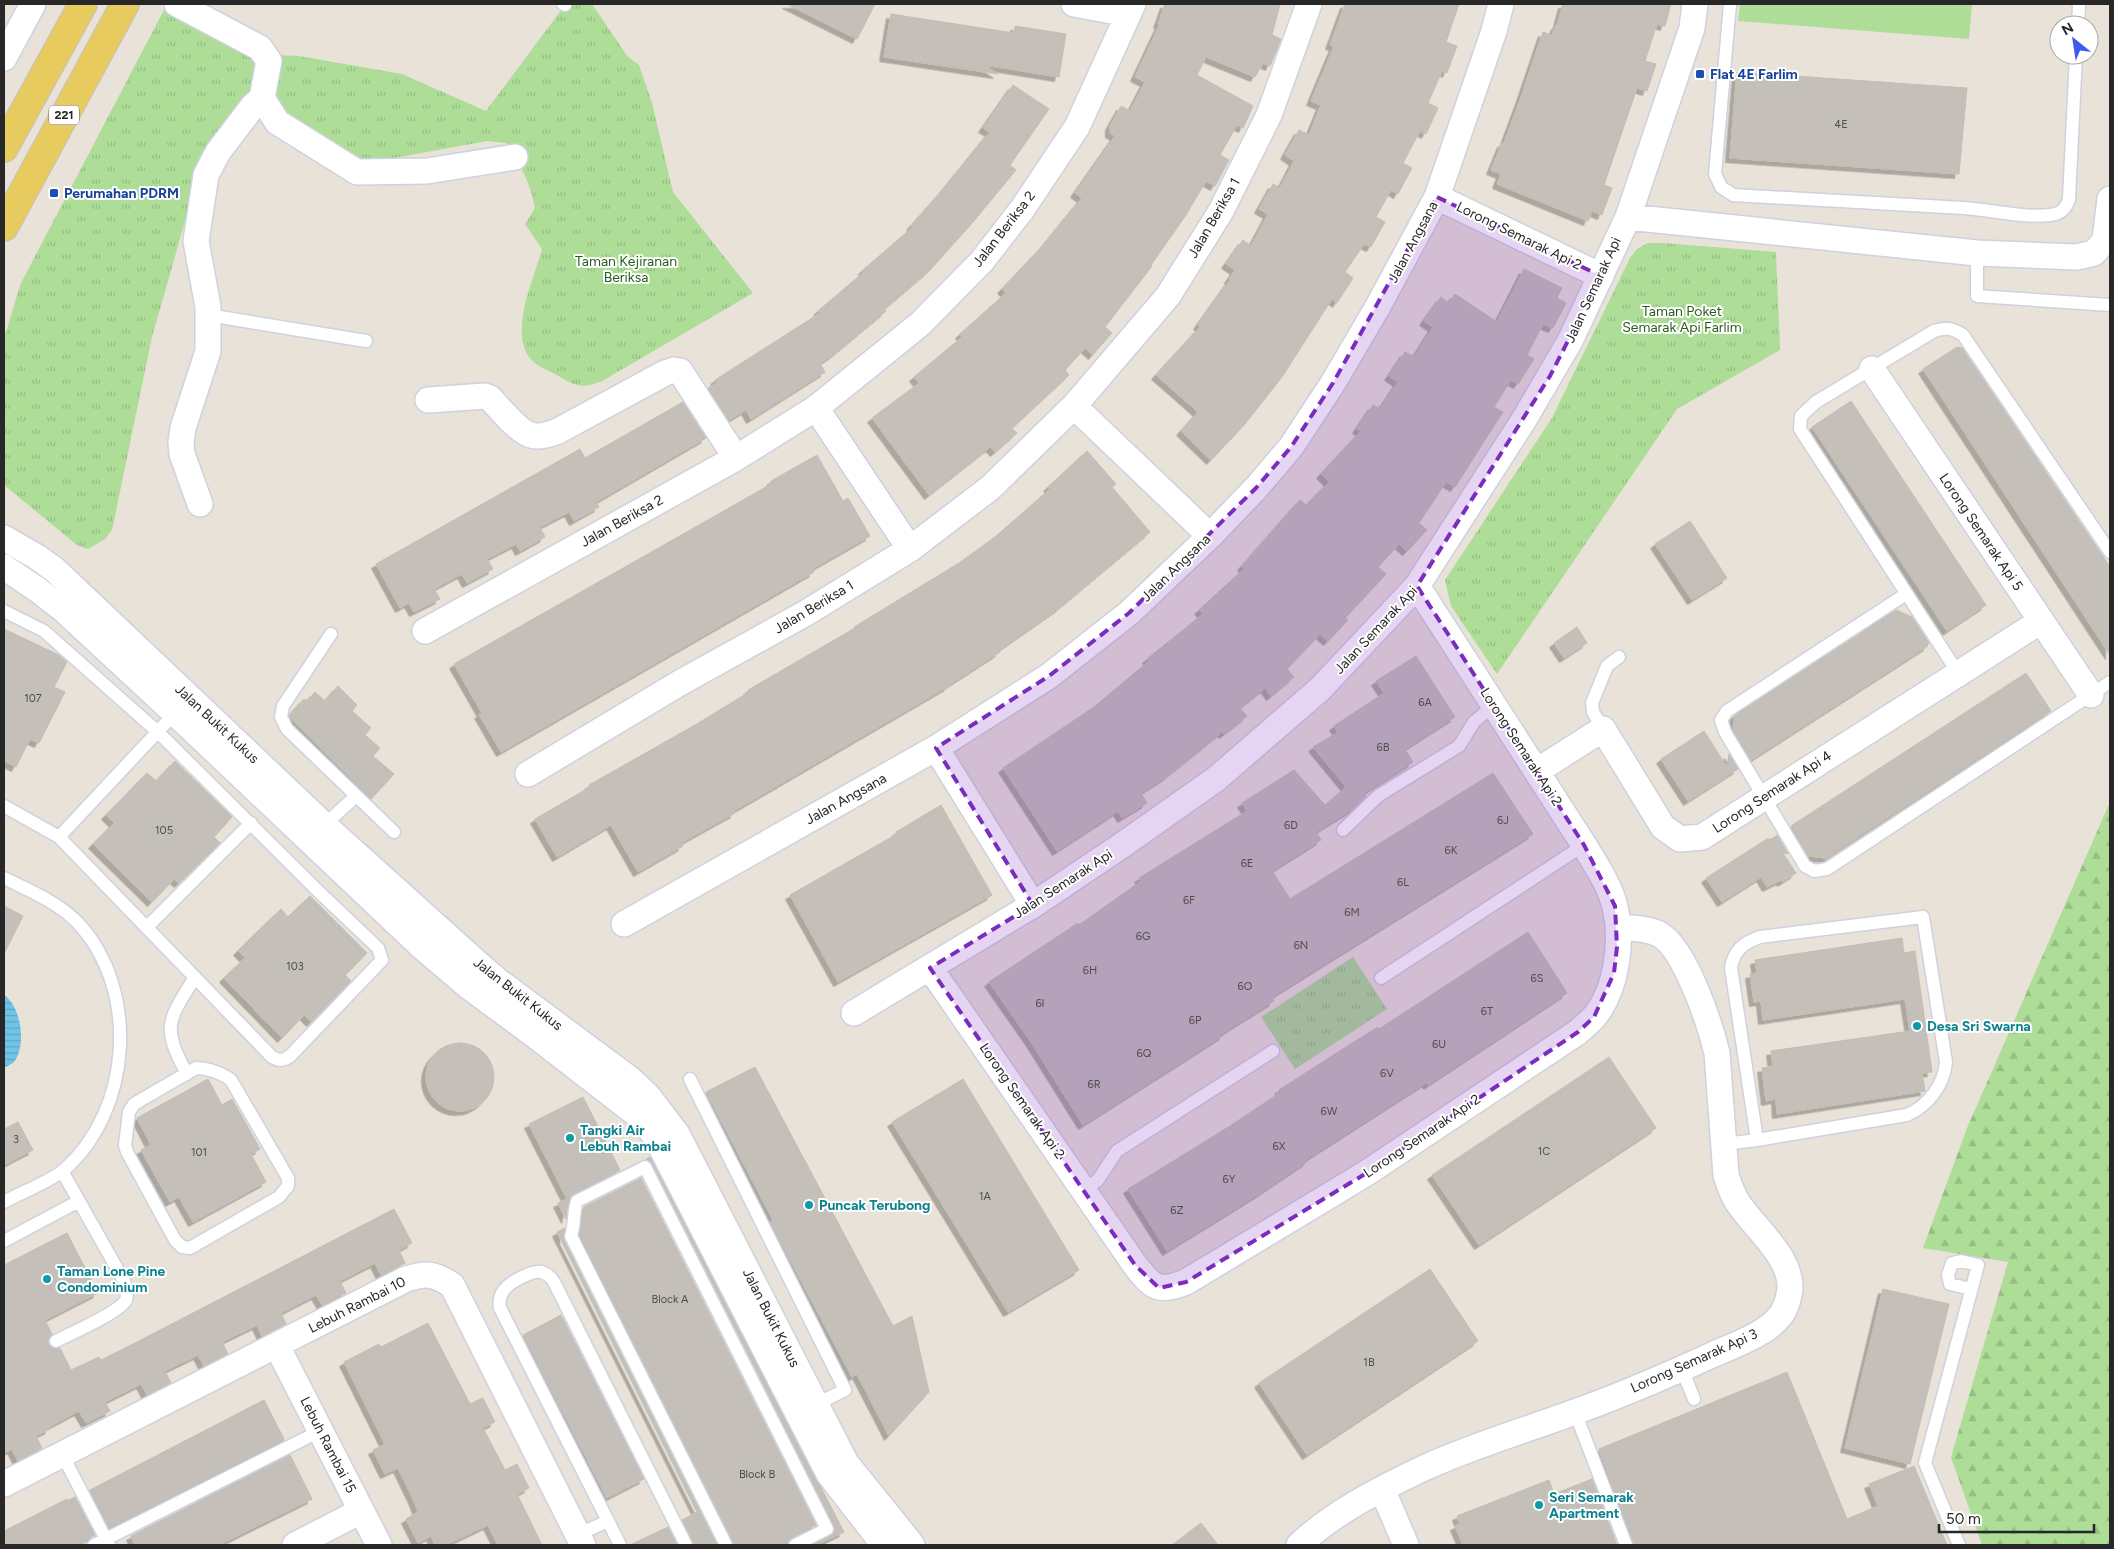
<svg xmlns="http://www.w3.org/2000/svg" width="2114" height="1549" font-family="Figtree,sans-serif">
<defs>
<pattern id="forest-firs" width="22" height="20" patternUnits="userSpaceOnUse" patternTransform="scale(1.25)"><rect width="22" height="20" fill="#addd97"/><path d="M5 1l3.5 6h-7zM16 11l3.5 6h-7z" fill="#95be82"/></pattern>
<pattern id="park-tufts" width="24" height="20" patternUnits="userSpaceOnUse" patternTransform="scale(1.25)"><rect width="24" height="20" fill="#addd97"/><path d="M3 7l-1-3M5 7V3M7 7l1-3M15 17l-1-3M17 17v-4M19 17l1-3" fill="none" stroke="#95be82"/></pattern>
<pattern id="water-rules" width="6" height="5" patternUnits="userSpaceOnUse" patternTransform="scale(1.25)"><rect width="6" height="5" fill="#6fc4e7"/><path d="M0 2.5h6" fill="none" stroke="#60a8c6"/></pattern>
<filter id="shadow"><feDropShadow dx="-4.5" dy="4.5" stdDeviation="0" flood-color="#0004"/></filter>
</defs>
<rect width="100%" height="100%" fill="#e9e2d8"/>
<path fill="#addd97" d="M1740,4H1972L1969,39L1738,21Z"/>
<path fill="url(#forest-firs)" d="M2110,802V1545H1982L1951,1457L2008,1262L1923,1248L1967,1128Z"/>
<path fill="url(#park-tufts)" d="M568,4H592L628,57L639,65L652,103L673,192L753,293L602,381C581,390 573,385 555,374C547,370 534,365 529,357C510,329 534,279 542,249L525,224L535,208C530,182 520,164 506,143L487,141L378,161L363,160L290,119L254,94L203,158L152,337L112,530L105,539L88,549L77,545L4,485V339L20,285L166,6L253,54L299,56L402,74L486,111L565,5Z
M1648,243H1663L1776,252L1780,350L1677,409L1497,674L1451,606L1445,580L1552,418L1630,258L1637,249Z
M1353,957L1387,1009L1295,1069L1261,1017Z"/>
<path fill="url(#water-rules)" d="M4,995C21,1006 27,1045 14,1062C12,1064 7,1066 4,1068Z"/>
<path fill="#c4bfb8" stroke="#c3beb3" filter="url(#shadow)" d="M787,4H875L857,39Z
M1165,4H1280L1272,35L1281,39L1270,66L1263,63L1255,77L1206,57L1197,75L1253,106L1243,128L1237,125L1220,155L1229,160L1215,186L1206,181L1186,215L1151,265L1152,266L1105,327L1112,333L1102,344L1093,355L1085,348L1065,370L1069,375L1012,428L1017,433L995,452L990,447L929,495L872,418L919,383L914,377L962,337L960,334L1006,293L1002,289L1043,246L1082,198L1075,193L1115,136L1110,133V126L1121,106L1130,111L1145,82L1135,77L1160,24H1158Z
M1345,4H1459L1446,42L1457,46L1447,73L1442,71L1428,103L1438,108L1426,134L1420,131L1403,163L1412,168L1398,194L1391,190L1376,217L1385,222L1371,247L1364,244L1345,272L1353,278L1337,303L1332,299L1282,377L1245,424L1211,460L1181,431L1198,412L1156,375L1200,327L1198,325L1230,280L1229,279L1235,270L1226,264L1243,240L1251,246L1268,214L1259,209L1273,184L1280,188L1294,161L1285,155L1299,130L1309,135L1321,105L1311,101L1334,46L1330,45Z
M1563,4H1671L1665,26L1657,24L1645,61L1656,64L1647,91L1637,88L1604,185L1612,188L1602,215L1592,211L1588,221L1497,184L1501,174L1491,170L1502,143H1504L1520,100L1543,32L1552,35L1556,25L1557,26Z
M891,14L1014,33L1015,26L1066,34L1059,77L985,65L998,74L884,57Z
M1737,72L1967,88L1959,174L1730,158Z
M1013,85L1049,109L1010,165L1016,170L973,222L930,270L884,309L886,311L833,355L820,363L825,372L751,419L746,410L729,420L708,388L717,383L715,380L820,313L818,311L864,272L863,270L913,227L911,226L943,190L990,132L983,128Z
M1524,269L1562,288L1557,298L1566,303L1553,328L1543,324L1527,355L1534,359L1518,384L1511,380L1494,407L1503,412L1455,487L1446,482L1419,523L1427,530L1407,551L1399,544L1378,567L1386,574L1345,618L1348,620L1328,641L1320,634L1287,669L1294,677L1271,696L1265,688L1240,708L1247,716L1224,734L1222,732L1166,777L1141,793L1147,803L1122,818L1118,811L1057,851L1003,768L1094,707L1149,661L1147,659L1203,614L1199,610L1244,569L1242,566L1300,500L1306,505L1329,482L1321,474L1361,431L1357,429L1373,405L1380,409L1398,382L1389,376L1405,352L1414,357L1433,327L1424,321L1441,297L1449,303L1455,294L1497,322Z
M1957,347L1962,348L2110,567V655L1923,369Z
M1851,401L1986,605L1947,631L1812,427Z
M683,402L706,438L596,502L599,507L574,521L569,512L540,527L545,537L520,551L516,544L487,559L493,569L467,583L462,574L434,589L440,599L414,612L409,603L400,608L376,564L580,449L585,458Z
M1087,451L1116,484L1112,487L1150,532L1059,608L999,650L1000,652L949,685V686L734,811L735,813L681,843L683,846L638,872L611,825L557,857L535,819L590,787L589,785L695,725L749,692L748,690L855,628L854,627L959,563L995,537L1050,489L1048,487Z
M817,455L843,501L848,498L870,536L812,569L814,572L501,752L479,714L482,713L454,664L773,483L771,481Z
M1690,521L1727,578L1692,600L1655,544Z
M1896,610L1912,617L1929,643L1927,644L1928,646L1751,760L1733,729L1735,715Z
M1577,627L1587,643L1564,658L1554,643Z
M4,629L59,655L67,662L54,687L65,692L39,743L30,739L16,767L4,761Z
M1416,656L1455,717L1405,749L1413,762L1364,793L1366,796L1353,809L1316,832L1321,840L1272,871L1290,899L1493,773L1533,834L1331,960L1272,997L1274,1001L1223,1033L1224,1035L1083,1125L1031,1042L989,982L1078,923L1079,925L1141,881L1139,878L1247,811L1242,803L1294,770L1325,805L1346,787L1313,747L1338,732L1334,726L1384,693L1376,681Z
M2026,673L2051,711L1826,858L1808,856L1791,826Z
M338,686L357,705L352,711L371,728L365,735L380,748L373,756L394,774L371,799L289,716L304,699L307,701L315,692L325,701Z
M1704,731L1727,767L1729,754L1738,769L1688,801L1661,759Z
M175,761L232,817L214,837L220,843L179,883L174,879L152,902L93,844L114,823L106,815L120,801L147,773L156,781Z
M941,805L992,895L838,982L790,895L897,834L896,832Z
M1777,835L1788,854L1783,853L1796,873L1782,882L1781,880L1767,887L1761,877L1722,902L1706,878L1767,839H1772Z
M310,896L367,953L345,975L351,981L311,1022L304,1015L282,1038L224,978L245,958L238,951L257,932L281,909L288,917Z
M4,906L23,916L4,954Z
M1528,932L1567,993L1428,1085L1427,1082L1307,1159L1308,1161L1259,1194L1167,1251L1128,1189L1230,1126L1281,1092L1279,1090L1338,1052L1378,1027L1379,1029Z
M1902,938L1904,953L1915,951L1932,1072L1922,1073L1925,1091L1777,1114L1776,1099L1766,1101L1762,1068L1773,1066L1771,1051L1910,1031L1905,999L1763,1020L1761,1001L1754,1002L1750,974L1757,973L1755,960Z
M426 1077a34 34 0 1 1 68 0a34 34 0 1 1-68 0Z
M1609,1057L1656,1128L1479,1245L1432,1175Z
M755,1067L893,1326L912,1316L929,1392L889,1436L857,1374L852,1377L770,1222L773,1220L706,1092Z
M208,1079L222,1105L232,1099L245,1122L260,1149L251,1154L266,1182L193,1222L179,1197L170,1202L141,1150L151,1145L137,1118Z
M963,1079L1079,1270L1008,1312L892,1122Z
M583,1097L620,1170L571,1196L566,1219L558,1203L567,1199L529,1124Z
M18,1122L33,1150L4,1165V1129Z
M650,1157L844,1532L817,1545H813L833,1534L834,1525L652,1163L646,1159Z
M641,1178L816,1525L791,1538L787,1545H734L580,1235L584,1207Z
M394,1209L412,1243L399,1250L405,1263L381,1275L375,1263L340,1281L346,1293L322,1305L316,1295L281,1313L286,1324L262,1336L257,1325L222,1342L228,1354L204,1366L198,1355L165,1371L171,1383L147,1395L141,1384L105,1402L110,1411L86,1423L79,1411L49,1427L50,1429L36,1436L42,1448L18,1461L12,1449L4,1453V1265L67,1233L98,1293L45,1320L52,1334L48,1340L49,1345L55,1349L60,1348L71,1370L99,1357L101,1360L135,1343Z
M565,1228L564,1240L717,1545H694L682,1520L697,1512L557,1232Z
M1430,1269L1478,1341L1307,1455L1259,1383Z
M1883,1289L1949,1304L1910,1464L1845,1448Z
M561,1315L644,1479L607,1498L523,1335Z
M428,1323L470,1404L483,1398L495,1422L483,1428L505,1470L517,1464L529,1488L517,1494L542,1545H498L488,1525L446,1545H435L431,1536L418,1543L406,1519L418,1512L413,1499L398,1468L385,1474L373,1450L385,1444L344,1362L379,1344L381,1347Z
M1787,1372L1847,1519L1878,1506L1869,1484L1914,1466L1947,1545H1634L1599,1449Z
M264,1400L284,1439L283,1441L109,1528L90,1490Z
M290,1455L312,1499L219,1545H135L131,1536Z
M1592,1479L1617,1545H1463L1455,1526L1460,1524L1457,1516L1549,1480L1554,1494Z
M75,1497L95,1535L87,1539V1541L79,1545H4V1531L67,1499V1501Z
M1201,1523L1218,1545H1172Z
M668,1527L677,1545H630Z"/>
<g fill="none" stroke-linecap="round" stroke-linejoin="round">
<g stroke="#ced1df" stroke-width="15">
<path id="service" d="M563,4L565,5
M1730,4L1715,174L1721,187L1733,195C1810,199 1887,203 1964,208C1992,210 2022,218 2050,215C2061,214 2066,209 2069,199L2076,55
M2078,25L2079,4
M1977,253V296L2110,305
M208,315L366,341
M1906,594L1727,711L1721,720L1725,732L1805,866L1814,871L1827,869L2110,682
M4,611L44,631L159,733L317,890L378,948L382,960L290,1056C283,1061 279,1061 272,1057L59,837L4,806
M331,634L283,706L281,717L287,729L394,832
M1958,673L1800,429L1801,416L1816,402L1934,331C1946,327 1952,328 1963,335L2110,552
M1603,729L1593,712L1592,703L1607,666L1619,657
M321,828L356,796
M1343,830L1378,796L1459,746L1474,722L1494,705
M59,837L177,711
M4,878C30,891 58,902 78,923C140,990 132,1110 64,1170C51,1181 20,1193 4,1202
M1923,917L1946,1062C1944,1085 1928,1106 1907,1115L1757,1140L1731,968C1734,950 1743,943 1760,937Z
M147,927L251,823
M1381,978L1584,845
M196,1068C207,1068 222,1073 231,1080L288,1178V1186L279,1197L190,1248L182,1247L175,1240L127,1152L125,1145L129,1112L134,1104Z
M187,1074C161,1026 168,1021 195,977
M690,1079L845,1390L814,1405
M1724,1144L1757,1140
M1084,1190L1098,1180L1117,1151L1273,1051
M4,1241L79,1201
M56,1341C70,1334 120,1312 126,1300C128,1294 126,1287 124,1281L62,1171
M1682,1369L1694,1399
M1575,1412L1626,1545
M62,1454L109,1545
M608,1521L500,1308C499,1302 500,1295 504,1290C510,1282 532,1270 542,1272C548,1274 551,1277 554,1282L686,1545
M577,1535L608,1521L620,1545
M94,1545L320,1431
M726,1545L571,1236C575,1224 573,1213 577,1201L645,1167L827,1529L795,1545
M1959,1545L1925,1463L1978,1265L1961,1261L1952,1263L1948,1275L1950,1284L1971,1289"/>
</g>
<g stroke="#ced1df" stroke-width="28">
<path id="minor" d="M177,4L260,48L269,61L262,98L253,106L218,152L206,175L196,241L208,307V351L183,428L181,442L182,454L200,504
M1074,4L1128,14
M4,58L33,4
M262,98L277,122L357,172L427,171L515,157
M1437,197L1601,276
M1628,217L1977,253L2077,257L2094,253L2105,240L2110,199
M1872,369L2091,695
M428,400L485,396L490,398C499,408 519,432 531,435C539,438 550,434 558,431L665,373L674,370L680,371L736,458
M1074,406L1210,536
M816,408L910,549
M4,538L37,557L55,570L324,825L475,961L498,981L630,1079L648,1096L677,1134L846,1463L912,1545
M4,567L38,590L65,611L175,713L420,945L468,986L533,1034L643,1119L658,1141L829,1474L884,1545
M425,631L736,458L816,408L920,324L982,261L1023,208L1077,127L1133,4
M936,748L1033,905
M1537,771L1603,729L1663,827L1680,839L1702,837L2041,621
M528,774L678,684L806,613L910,549L990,488L1074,406L1168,296L1221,211L1269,115L1309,4
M624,924L936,748L1049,676L1129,613L1210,536L1256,488L1291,447L1333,383L1377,308L1437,197L1494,31L1501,4
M930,968L1135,1265C1153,1288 1158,1293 1186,1282L1365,1174L1578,1032C1583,1027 1590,1022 1594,1017C1617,990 1623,940 1615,907C1610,885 1595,864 1584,845L1417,586
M854,1013L1033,905L1121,846L1216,779L1320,689L1417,586L1525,418L1571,339L1628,217L1692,28L1695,4
M277,1346L379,1545
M4,1484L406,1279C427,1273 433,1273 452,1285L583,1545
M1382,1489L1406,1545
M295,1545L361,1511
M1299,1545C1334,1512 1380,1489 1424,1468C1472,1446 1523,1431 1572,1413C1620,1396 1666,1376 1712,1355C1732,1346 1767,1334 1780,1316C1784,1312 1788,1301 1789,1295C1797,1261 1755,1229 1738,1203C1732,1194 1729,1184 1726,1175L1717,1053C1710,1024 1685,948 1659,934C1647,928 1631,928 1618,927"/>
</g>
<g stroke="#c3c3c3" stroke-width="30">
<path id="primary" d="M4,148L83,4
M4,227L125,4"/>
</g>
<use href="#service" stroke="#fff" stroke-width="12"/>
<use href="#minor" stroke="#fff" stroke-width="25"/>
<use href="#primary" stroke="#e8cb5e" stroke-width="28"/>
</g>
<path fill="#7b2cbf" fill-opacity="0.2" stroke="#7b2cbf" stroke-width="4" stroke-dasharray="10 6" stroke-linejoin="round" d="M1437,197L1601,276L1550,376L1417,586L1584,845L1615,906L1617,947L1614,973L1594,1017L1578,1032L1365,1174L1186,1282L1159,1288L1135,1265L930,968L1033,905L936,748L1049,676L1129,613L1256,488L1291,447L1333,383Z"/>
<g fill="#1a4fb4" stroke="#fff" stroke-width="2">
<rect x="1695" y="69" width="10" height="10" rx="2.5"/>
<rect x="49" y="188" width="10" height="10" rx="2.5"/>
</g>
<g fill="#0f9aa8" stroke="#fff" stroke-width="2">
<circle cx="1917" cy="1026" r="5"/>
<circle cx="570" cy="1138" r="5"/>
<circle cx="809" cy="1205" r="5"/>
<circle cx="47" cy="1279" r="5"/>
<circle cx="1539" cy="1505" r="5"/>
</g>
<g text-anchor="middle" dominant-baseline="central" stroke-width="4" stroke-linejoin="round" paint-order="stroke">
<g font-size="11" fill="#4e4d4b">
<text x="1841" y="124">4E</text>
<text x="33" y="698">107</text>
<text x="1425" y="702">6A</text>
<text x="1383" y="747">6B</text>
<text x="1503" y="820">6J</text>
<text x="1291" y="825">6D</text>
<text x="164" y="830">105</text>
<text x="1451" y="850">6K</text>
<text x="1247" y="863">6E</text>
<text x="1403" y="882">6L</text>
<text x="1189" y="900">6F</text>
<text x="1352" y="912">6M</text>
<text x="1143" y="936">6G</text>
<text x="1301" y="945">6N</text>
<text x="295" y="966">103</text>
<text x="1090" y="970">6H</text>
<text x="1537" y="978">6S</text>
<text x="1245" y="986">6O</text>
<text x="1040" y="1003">6I</text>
<text x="1487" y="1011">6T</text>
<text x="1195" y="1020">6P</text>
<text x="1439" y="1044">6U</text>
<text x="1144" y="1053">6Q</text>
<text x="1387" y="1073">6V</text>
<text x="1094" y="1084">6R</text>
<text x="1329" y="1111">6W</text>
<text x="16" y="1139">3</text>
<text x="1279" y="1146">6X</text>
<text x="1544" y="1151">1C</text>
<text x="199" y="1152">101</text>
<text x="1229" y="1179">6Y</text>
<text x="985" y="1196">1A</text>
<text x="1177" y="1210">6Z</text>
<text x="670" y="1299">Block A</text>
<text x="1369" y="1362">1B</text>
<text x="757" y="1474">Block B</text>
</g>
<rect fill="#fff" stroke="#686868" stroke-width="1" x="49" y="105.5" width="30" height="19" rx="4"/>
<g font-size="12" font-weight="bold" fill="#272727">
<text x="64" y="115">221</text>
</g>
<g font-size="14" font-weight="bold" fill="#164399" stroke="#fff" text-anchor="start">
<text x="1710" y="74">Flat 4E Farlim</text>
<text x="64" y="193">Perumahan PDRM</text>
</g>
<g font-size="14" fill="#272727" stroke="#fff">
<text transform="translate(1214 218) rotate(-60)">Jalan Beriksa 1</text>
<text transform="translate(1004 229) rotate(-52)">Jalan Beriksa 2</text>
<text transform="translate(1519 236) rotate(26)">Lorong Semarak Api 2</text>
<text transform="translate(1413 242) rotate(-62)">Jalan Angsana</text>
<text transform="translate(1593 290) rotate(-65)">Jalan Semarak Api</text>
<text transform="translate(622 521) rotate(-29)">Jalan Beriksa 2</text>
<text transform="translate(1981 532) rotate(56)">Lorong Semarak Api 5</text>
<text transform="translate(1176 568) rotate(-44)">Jalan Angsana</text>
<text transform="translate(814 607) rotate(-31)">Jalan Beriksa 1</text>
<text transform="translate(1376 630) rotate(-47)">Jalan Semarak Api</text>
<text transform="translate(217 724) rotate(43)">Jalan Bukit Kukus</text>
<text transform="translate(1521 747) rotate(57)">Lorong Semarak Api 2</text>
<text transform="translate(1772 792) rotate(-33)">Lorong Semarak Api 4</text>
<text transform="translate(846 799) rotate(-29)">Jalan Angsana</text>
<text transform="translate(1063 884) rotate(-33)">Jalan Semarak Api</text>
<text transform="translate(518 994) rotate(38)">Jalan Bukit Kukus</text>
<text transform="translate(1022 1101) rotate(55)">Lorong Semarak Api 2</text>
<text transform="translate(1422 1136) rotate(-34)">Lorong Semarak Api 2</text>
<text transform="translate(357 1305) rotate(-27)">Lebuh Rambai 10</text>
<text transform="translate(771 1318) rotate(63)">Jalan Bukit Kukus</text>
<text transform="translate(1694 1361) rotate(-24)">Lorong Semarak Api 3</text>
<text transform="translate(328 1445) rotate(63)">Lebuh Rambai 15</text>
</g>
<g font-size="14" fill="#285e1c" stroke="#fff">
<text x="626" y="261">Taman Kejiranan<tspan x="626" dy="16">Beriksa</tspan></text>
<text x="1682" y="311">Taman Poket<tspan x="1682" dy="16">Semarak Api Farlim</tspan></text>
</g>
<g font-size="14" font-weight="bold" fill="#0d838f" stroke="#fff" text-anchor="start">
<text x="1927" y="1026">Desa Sri Swarna</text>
<text x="580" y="1130">Tangki Air<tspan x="580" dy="16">Lebuh Rambai</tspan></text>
<text x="819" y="1205">Puncak Terubong</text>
<text x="57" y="1271">Taman Lone Pine<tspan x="57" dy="16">Condominium</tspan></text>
<text x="1549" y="1497">Seri Semarak<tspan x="1549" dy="16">Apartment</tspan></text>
</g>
</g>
<rect width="2114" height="1549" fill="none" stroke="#272727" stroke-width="10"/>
<g transform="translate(2074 40) rotate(330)"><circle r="24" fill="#ffffff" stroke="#a9a9a9"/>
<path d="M0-4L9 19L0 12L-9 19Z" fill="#3f5bef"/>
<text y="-8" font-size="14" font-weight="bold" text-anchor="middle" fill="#272727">N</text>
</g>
<path d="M1939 1524v8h155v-8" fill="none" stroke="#272727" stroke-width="2.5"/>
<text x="1946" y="1524" font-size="15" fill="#272727" stroke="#ffffff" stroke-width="4" paint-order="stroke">50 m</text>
</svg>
